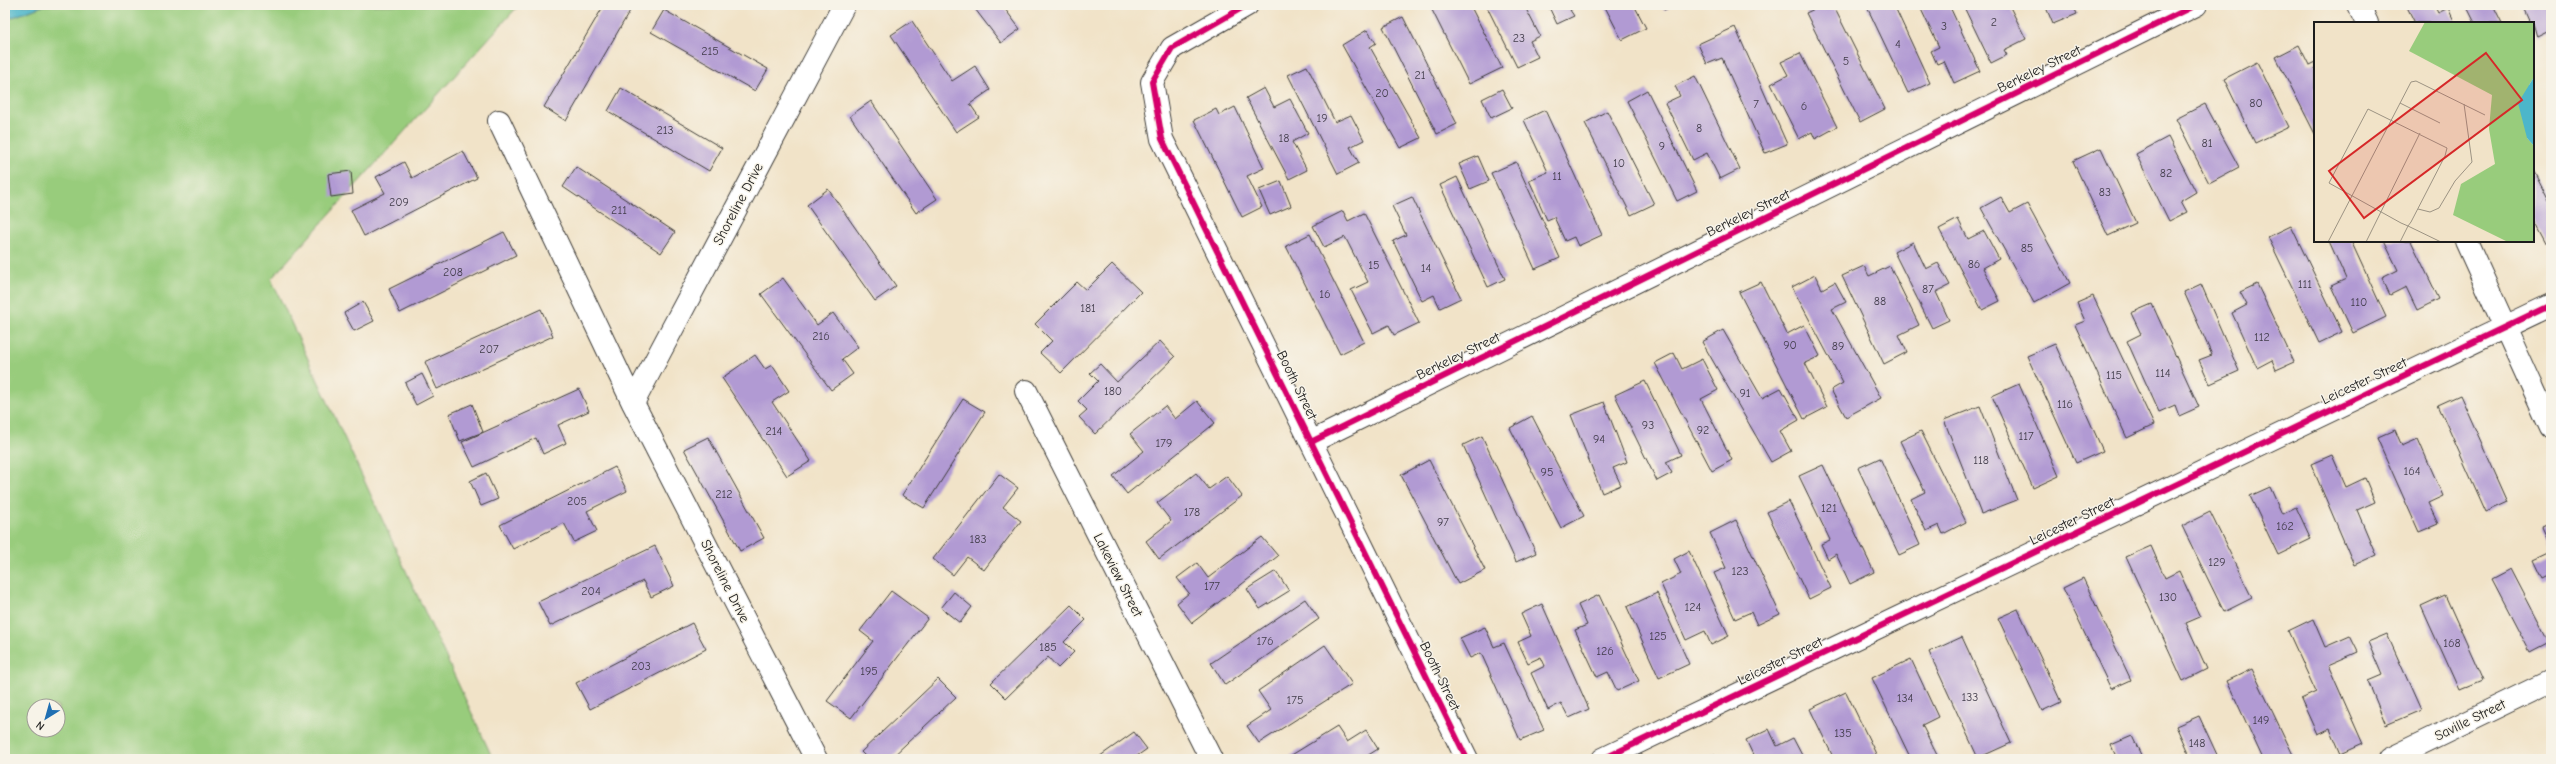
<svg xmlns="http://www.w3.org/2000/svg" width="2556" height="764" font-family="'Comic Neue',sans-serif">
<rect width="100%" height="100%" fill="#f7f3e8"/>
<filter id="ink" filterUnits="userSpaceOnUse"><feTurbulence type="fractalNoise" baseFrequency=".025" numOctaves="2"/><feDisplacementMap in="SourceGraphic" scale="8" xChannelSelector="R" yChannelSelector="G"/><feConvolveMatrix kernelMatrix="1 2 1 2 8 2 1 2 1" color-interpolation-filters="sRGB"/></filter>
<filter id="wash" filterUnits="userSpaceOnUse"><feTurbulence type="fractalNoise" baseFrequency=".012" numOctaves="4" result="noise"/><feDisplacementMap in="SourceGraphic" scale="16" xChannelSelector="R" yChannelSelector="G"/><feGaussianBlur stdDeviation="0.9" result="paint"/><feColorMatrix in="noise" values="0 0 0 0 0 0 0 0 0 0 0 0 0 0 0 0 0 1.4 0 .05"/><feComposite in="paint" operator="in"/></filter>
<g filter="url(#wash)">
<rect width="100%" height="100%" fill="#f1e3c8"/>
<path fill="#98cc7c" stroke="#5a744c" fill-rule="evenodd" d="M45,5H519L271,279L493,759H5V20ZM34,706H58V730H34Z"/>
<path fill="#4cb6ca" stroke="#346973" d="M5,5H45L5,20Z"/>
<g id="blocks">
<path fill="#b19ad3" d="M604,5H625L631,9L566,121L544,107Z
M972,5H1002L1020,29L1001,43Z
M1438,5H1470L1502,68L1469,84L1431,8Z
M1486,5H1524L1540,36L1530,41L1538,57L1517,67Z
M1548,5H1580L1570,10L1574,16L1557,24Z
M1604,5H1634L1646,28L1622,40Z
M1662,5H1675L1664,10Z
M1823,5H1833L1885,109L1860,122L1806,13Z
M1866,5H1894L1930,83L1908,93Z
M1919,5H1949L1980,71L1954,83L1944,61L1937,64L1931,51L1939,47Z
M1963,5H2009L2026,39L2004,50L2007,55L1991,63Z
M2045,5H2073L2077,14L2053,24Z
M2406,5H2434L2438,13L2448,8L2455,23H2415Z
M2466,5H2493L2502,23H2475Z
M2522,5H2551V30L2537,37L2533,23H2530Z
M664,10L768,69L755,91L651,32Z
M1403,17L1457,124L1437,134L1383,27Z
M912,21L952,81L975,66L990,90L970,104L979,117L956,132L891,35Z
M1735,27L1787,144L1765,153L1722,58L1707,64L1698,44Z
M1367,30L1376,43L1370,47L1421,138L1400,148L1342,45Z
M2299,45L2309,65L2315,62V134L2276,57Z
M1800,53L1837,127L1815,139L1812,132L1799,139L1771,84L1788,75L1781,62Z
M2257,62L2289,127L2255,143L2224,79Z
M1307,66L1335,122L1351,115L1364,140L1350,147L1359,163L1338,174L1288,75Z
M1695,76L1740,169L1720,179L1707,153L1693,160L1665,103L1680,96L1675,86Z
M621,88L722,148L709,171L608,111Z
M1264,88L1274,107L1290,99L1308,133L1292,142L1307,170L1289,179L1246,98Z
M1502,89L1512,108L1491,118L1482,99Z
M1647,90L1697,191L1677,201L1627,101Z
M871,101L937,199L916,213L850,116Z
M2205,104L2239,167L2209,183L2176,119Z
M1235,107L1264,168L1247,176L1262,207L1242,217L1194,120L1216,109L1219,115Z
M1545,110L1602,235L1578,246L1574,237L1565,241L1554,217L1547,220L1529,180L1548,172L1524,120Z
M1607,111L1654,204L1631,215L1585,123Z
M2168,137L2196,192L2181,201L2187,212L2169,221L2136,154Z
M2101,148L2136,223L2108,236L2073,161Z
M463,151L477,178L364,236L351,210L385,193L376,177L404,162L412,178Z
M1478,156L1489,181L1470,189L1459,164Z
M1516,162L1560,258L1535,269L1491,173Z
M576,167L675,232L661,253L563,187Z
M2533,170L2551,205V252L2533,218Z
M351,171L353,194L331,197L328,174Z
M1457,177L1505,279L1488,287L1440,185Z
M1281,181L1291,206L1270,215L1259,190Z
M828,189L896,286L875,301L807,205Z
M1412,197L1461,298L1440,308L1434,295L1422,301L1393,241L1406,235L1392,206Z
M2001,197L2010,213L2027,204L2070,283L2034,303L1981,208Z
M1343,211L1348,221L1364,213L1419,323L1394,335L1389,325L1373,333L1351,290L1368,282L1345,237L1324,247L1313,226Z
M1958,219L1968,239L1984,231L1999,259L1983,268L2000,301L1982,310L1939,229Z
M2291,226L2342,332L2319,343L2268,237Z
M504,232L516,255L400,313L389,289Z
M1310,234L1364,342L1340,354L1286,246Z
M2329,241H2351L2386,317L2353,333L2331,286L2346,279Z
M2384,241H2411L2439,299L2417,310L2406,287L2390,295L2382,278L2398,270Z
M1913,242L1926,269L1938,263L1950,285L1936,292L1949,320L1932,328L1894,252Z
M1112,264L1141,292L1061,373L1040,353L1052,341L1035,324L1077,282L1086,290Z
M1864,266L1869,276L1890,266L1919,325L1899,335L1907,352L1884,364L1842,276Z
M1815,275L1822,289L1835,282L1846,302L1832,309L1881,398L1846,417L1831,390L1843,383L1792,287Z
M783,278L817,325L833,313L858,347L842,359L853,374L831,390L761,294Z
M1761,282L1787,334L1804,325L1820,356L1805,363L1827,407L1804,419L1739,292Z
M2201,284L2239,371L2210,384L2199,360L2212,355L2184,292Z
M2257,284L2294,362L2276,370L2272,360L2257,368L2232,313L2247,305L2240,292Z
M2093,296L2154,425L2127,438L2075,325L2085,321L2077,303Z
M363,302L374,321L354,331L344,313Z
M2152,304L2199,407L2179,416L2175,405L2159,412L2127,341L2141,334L2131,313Z
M541,309L553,336L437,389L425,362Z
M1723,330L1762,398L1781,388L1799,420L1780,431L1791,451L1771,462L1702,342Z
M1160,341L1175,357L1095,434L1079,417L1087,410L1078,401L1098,381L1090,373L1100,364L1117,382Z
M2055,344L2103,451L2076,463L2027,356Z
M1674,353L1682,369L1702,359L1718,390L1701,399L1732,460L1712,471L1655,363Z
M755,355L765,369L772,365L789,391L772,402L811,461L787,476L722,378Z
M422,374L433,396L416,405L405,383Z
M1645,381L1681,455L1666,462L1672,473L1657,481L1615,395Z
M2019,384L2059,476L2033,488L1992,396Z
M579,389L589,411L558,425L566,443L543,454L536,438L474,467L462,442Z
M2460,395L2508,502L2486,512L2438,405Z
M963,399L985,412L924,508L902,495Z
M1197,401L1215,423L1127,494L1113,476L1144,451L1130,434L1165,406L1175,419Z
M1604,402L1627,462L1613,468L1621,485L1602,493L1571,415Z
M472,404L483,432L460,441L449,414Z
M1980,406L2017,500L1981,514L1944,420Z
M1532,416L1584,516L1561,528L1510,428Z
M2395,430L2402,446L2418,439L2443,496L2428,503L2438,524L2419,532L2377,438Z
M1921,431L1966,522L1943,534L1939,525L1926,531L1911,499L1925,492L1900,441Z
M1482,436L1536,553L1516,562L1463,445Z
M708,437L764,538L740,551L684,449Z
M2332,455L2346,487L2365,478L2375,502L2357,510L2376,555L2354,565L2311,464Z
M1880,458L1920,545L1899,555L1858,468Z
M1429,460L1485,570L1458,584L1401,475Z
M1823,465L1874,572L1850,584L1836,554L1828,559L1821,544L1830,540L1799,476Z
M615,467L627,491L587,511L597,531L574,542L564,523L513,549L500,525Z
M486,473L498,499L481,506L470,481Z
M1196,473L1209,489L1227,476L1242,496L1159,559L1146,541L1171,521L1157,503Z
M999,474L1018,488L1003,507L1021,521L984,570L967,557L953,575L933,559Z
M2270,487L2282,514L2296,507L2311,539L2278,555L2250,496Z
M1789,501L1831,588L1809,599L1767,512Z
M2210,512L2252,598L2224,612L2182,526Z
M1736,520L1780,614L1757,625L1751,612L1735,619L1714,573L1726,568L1710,533Z
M2551,523V546L2542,527Z
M1262,537L1278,556L1192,623L1177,603L1189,593L1177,578L1197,563L1208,578Z
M655,546L674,586L651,597L643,581L550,626L538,602Z
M2151,546L2165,578L2179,571L2200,617L2186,623L2207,669L2183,681L2126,557Z
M1689,551L1729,636L1711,645L1705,631L1686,640L1661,584L1681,574L1674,559Z
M2551,552V575L2543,579L2534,560Z
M2511,569L2549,642L2530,652L2492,579Z
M1276,571L1289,591L1260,609L1247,589Z
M2083,578L2131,680L2111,689L2063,588Z
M891,591L928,618L851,718L827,701L873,641L860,631Z
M954,592L972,607L960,623L941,608Z
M1657,593L1689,664L1659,678L1627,607Z
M1599,595L1639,681L1617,691L1608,672L1597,677L1575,630L1587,625L1578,605Z
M2445,595L2483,680L2459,690L2421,606Z
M1305,599L1319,619L1225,685L1211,663Z
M1542,604L1589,709L1569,718L1561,703L1548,710L1531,673L1545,666L1541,657L1528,663L1518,642L1531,636L1521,614Z
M1071,605L1086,620L1064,642L1074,652L1058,668L1048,657L1006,698L991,683Z
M2018,609L2061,702L2042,711L1998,618Z
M2313,619L2325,647L2350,636L2358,652L2328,665L2363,744L2341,754L2330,728L2317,734L2301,699L2316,692L2288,631Z
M692,623L706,649L590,709L576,683Z
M1485,627L1494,647L1504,643L1544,730L1520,740L1481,653L1470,658L1460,638Z
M2387,634L2421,710L2386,725L2368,681L2382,675L2368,642Z
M1962,637L2011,743L1978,758L1929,652Z
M1325,645L1352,684L1259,743L1247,726L1271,710L1258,691Z
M1911,659L1938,717L1922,725L1939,759H1911L1872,678Z
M2252,669L2295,759H2263L2227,681Z
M938,679L956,697L890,759H868L861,752Z
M1846,692L1877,756L1870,759H1834L1810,709Z
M2199,716L2219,759H2191L2176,726Z
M1337,727L1347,742L1366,730L1378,749L1362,759H1292L1290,756Z
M1769,729L1777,746L1793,738L1804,759H1755L1746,740Z
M1134,732L1147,749L1137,756L1140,759H1096Z
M2132,736L2143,759H2117L2111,745Z
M1715,754L1718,759H1706Z"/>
</g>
</g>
<g filter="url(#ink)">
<use href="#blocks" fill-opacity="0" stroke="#3c3a36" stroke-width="1"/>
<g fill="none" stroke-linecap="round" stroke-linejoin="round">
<g stroke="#3c3a36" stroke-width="24">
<path id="minor" d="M1247,5L1172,48L1152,82L1162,139L1467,759
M2358,5L2367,23
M499,121L633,403L816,759
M2466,241L2551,428
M1026,391L1211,759
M633,403L844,5
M1311,442L2196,5
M1603,759L2551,305
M2390,759L2551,681"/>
</g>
<use href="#minor" stroke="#fff" stroke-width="22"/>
<g stroke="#f7f3e8" stroke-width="8">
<path id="cycleway" d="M1247,5L1172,48L1152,82L1162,139L1467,759
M1311,442L2196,5
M1603,759L2551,305"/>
</g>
<use href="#cycleway" stroke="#d6006c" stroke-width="6"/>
</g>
</g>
<g text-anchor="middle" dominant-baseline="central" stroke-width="3" stroke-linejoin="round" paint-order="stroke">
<g font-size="12" fill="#413c4a">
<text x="1994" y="22">2</text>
<text x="1944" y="26">3</text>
<text x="1519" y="38">23</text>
<text x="1898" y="44">4</text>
<text x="710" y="51">215</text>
<text x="1846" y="61">5</text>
<text x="1420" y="75">21</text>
<text x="1382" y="93">20</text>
<text x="2256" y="103">80</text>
<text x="1756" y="104">7</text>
<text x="1804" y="106">6</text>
<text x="1322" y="118">19</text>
<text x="1699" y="128">8</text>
<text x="665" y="130">213</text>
<text x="1284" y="138">18</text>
<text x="2207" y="143">81</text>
<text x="1662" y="146">9</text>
<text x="1619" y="163">10</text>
<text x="2166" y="173">82</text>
<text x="1557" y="176">11</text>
<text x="2105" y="192">83</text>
<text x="399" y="202">209</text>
<text x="619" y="210">211</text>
<text x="2027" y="248">85</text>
<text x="1974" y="264">86</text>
<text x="1374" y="265">15</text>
<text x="1426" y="268">14</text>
<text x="453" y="272">208</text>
<text x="2305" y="284">111</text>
<text x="1928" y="289">87</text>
<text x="1325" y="294">16</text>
<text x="1880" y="301">88</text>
<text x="2359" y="302">110</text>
<text x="1088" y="308">181</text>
<text x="821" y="336">216</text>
<text x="2262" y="337">112</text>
<text x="1790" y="345">90</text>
<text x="1838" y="346">89</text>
<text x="489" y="349">207</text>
<text x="2163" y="373">114</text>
<text x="2114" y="375">115</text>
<text x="1113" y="391">180</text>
<text x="1745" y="393">91</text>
<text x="2065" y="404">116</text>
<text x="1648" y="425">93</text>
<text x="1703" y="430">92</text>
<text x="774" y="431">214</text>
<text x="2026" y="436">117</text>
<text x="1599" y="439">94</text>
<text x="1164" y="443">179</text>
<text x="1981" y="460">118</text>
<text x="2412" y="471">164</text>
<text x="1547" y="472">95</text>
<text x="724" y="494">212</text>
<text x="577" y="501">205</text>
<text x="1829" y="508">121</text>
<text x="1192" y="512">178</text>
<text x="1443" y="522">97</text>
<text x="2285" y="526">162</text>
<text x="978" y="539">183</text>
<text x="2217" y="562">129</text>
<text x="1740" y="571">123</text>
<text x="1212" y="586">177</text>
<text x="591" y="591">204</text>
<text x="2168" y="597">130</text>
<text x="1693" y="607">124</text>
<text x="1658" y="636">125</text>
<text x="1265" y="641">176</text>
<text x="2452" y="643">168</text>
<text x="1048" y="647">185</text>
<text x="1605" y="651">126</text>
<text x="641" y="666">203</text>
<text x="869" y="671">195</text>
<text x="1970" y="697">133</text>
<text x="1905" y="698">134</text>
<text x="1295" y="700">175</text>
<text x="2261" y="720">149</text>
<text x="1843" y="733">135</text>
<text x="2197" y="743">148</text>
</g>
<g font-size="14" fill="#1c1c1c" stroke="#f7f3e8">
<text transform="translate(2039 69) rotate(-26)">Berkeley Street</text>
<text transform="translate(738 204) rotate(-62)">Shoreline Drive</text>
<text transform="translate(1748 213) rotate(-26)">Berkeley Street</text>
<text transform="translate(1458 356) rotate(-26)">Berkeley Street</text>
<text transform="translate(2364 381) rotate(-25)">Leicester Street</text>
<text transform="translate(1297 385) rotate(64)">Booth Street</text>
<text transform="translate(2072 521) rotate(-26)">Leicester Street</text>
<text transform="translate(1118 575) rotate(63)">Lakeview Street</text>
<text transform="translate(725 581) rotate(63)">Shoreline Drive</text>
<text transform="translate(1780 661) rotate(-26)">Leicester Street</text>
<text transform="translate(1440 676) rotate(64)">Booth Street</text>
<text transform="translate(2470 720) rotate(-26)">Saville Street</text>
</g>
</g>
<g transform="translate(2314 22)">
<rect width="220" height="220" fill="#f1e3c8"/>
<path d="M111,0H220V55L215,63L213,116L220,124V220H194L139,193L147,162L181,142L175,107L178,73L95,29Z" fill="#98cc7c"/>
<path d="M220,55V124L213,116L204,81Z" fill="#4cb6ca"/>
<path fill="none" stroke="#9c9383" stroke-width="1" d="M86,81L126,101M104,187L116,190L125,186L141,159L158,140L150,82M14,220L97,60L102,59L171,93M52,220L106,111M86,220L94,204L97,200L131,134L133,126L54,87L15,161L87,201L94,204L127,220"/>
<path fill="#d62828" fill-opacity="0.15" stroke="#d62828" stroke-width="2" d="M172,31L208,78L50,196L15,149Z"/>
<rect width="220" height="220" fill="none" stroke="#1c1c1c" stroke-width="2"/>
</g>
<rect width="2556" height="764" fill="none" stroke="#f7f3e8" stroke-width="20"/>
<g transform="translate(46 718) rotate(217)"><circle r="19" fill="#f7f3e8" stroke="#9f9d96"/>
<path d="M0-3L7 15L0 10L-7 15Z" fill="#1f6fb2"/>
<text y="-6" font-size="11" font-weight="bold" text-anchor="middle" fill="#1c1c1c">N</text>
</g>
</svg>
